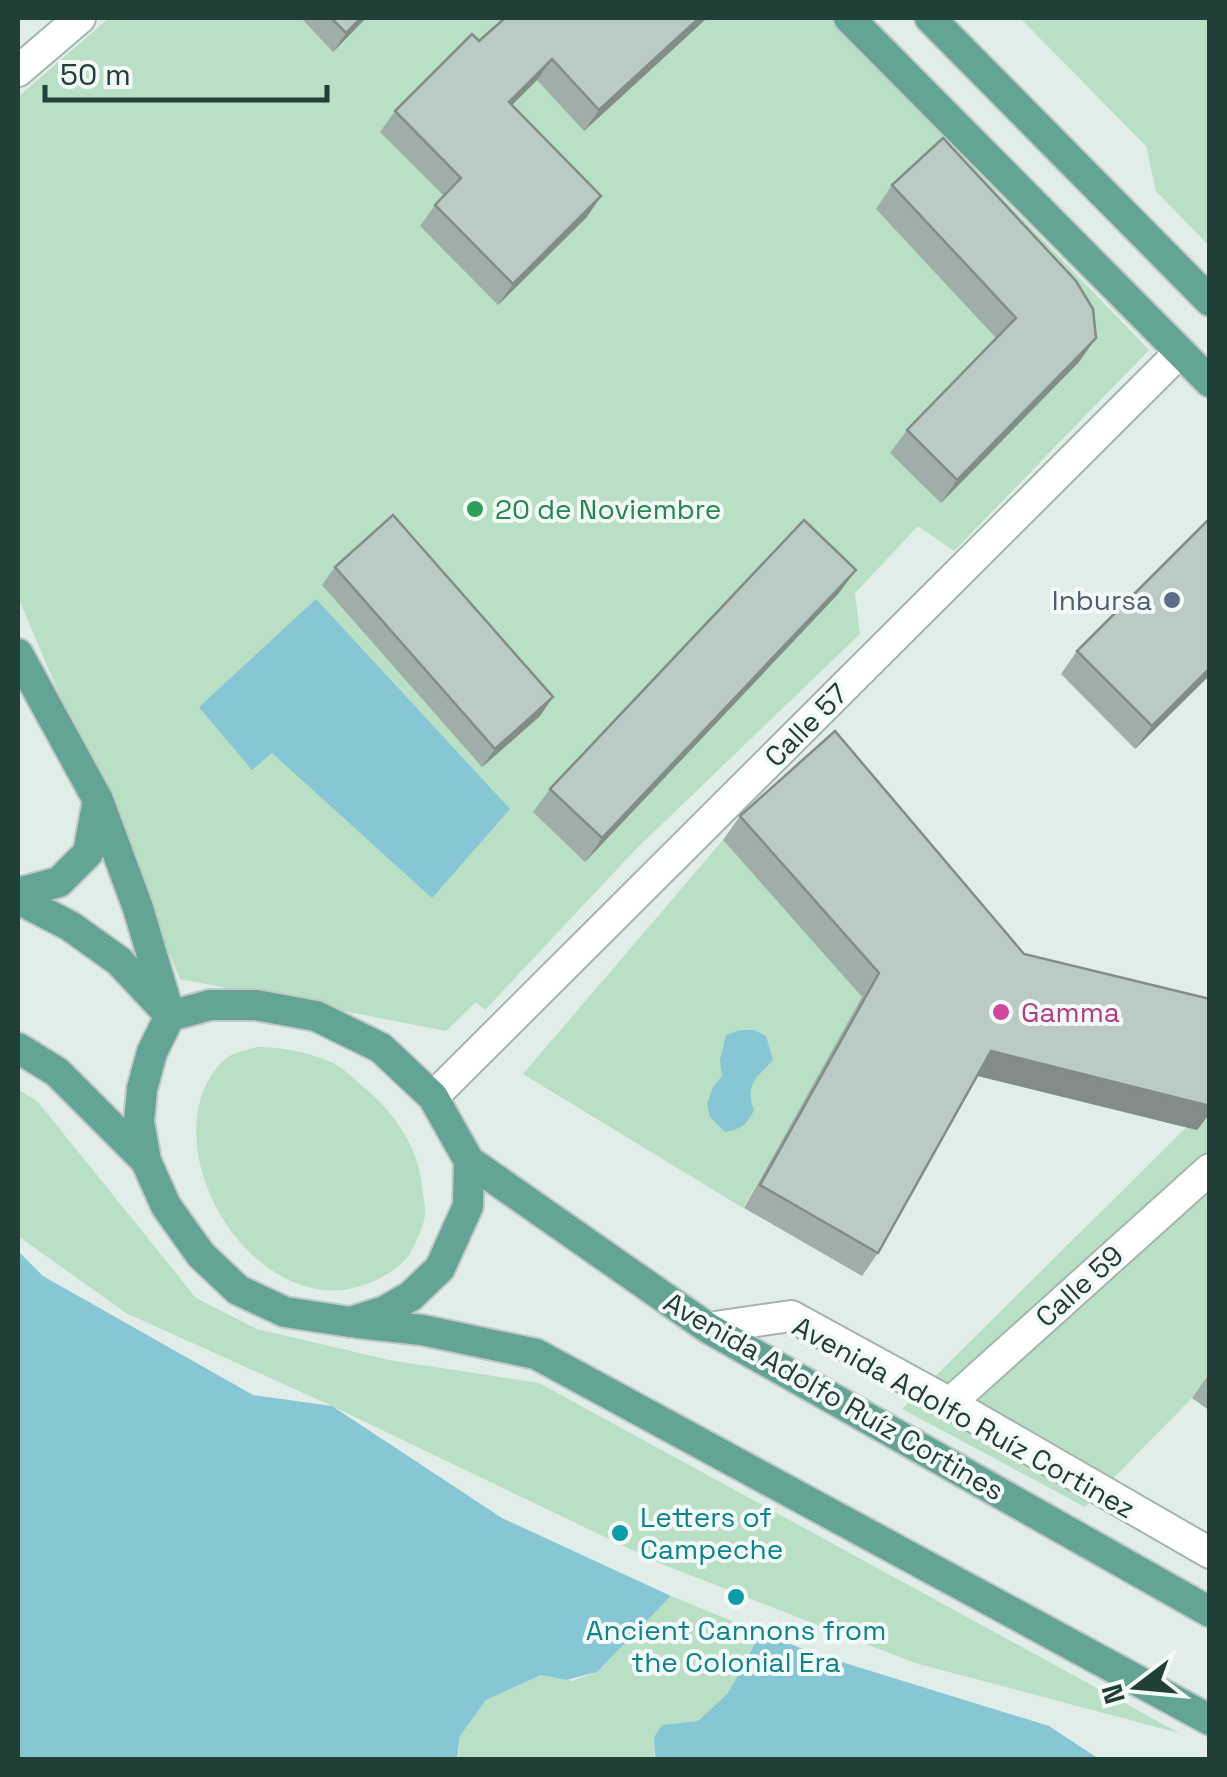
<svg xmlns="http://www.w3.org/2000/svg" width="1227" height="1777" font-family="'Space Grotesk',sans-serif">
<rect width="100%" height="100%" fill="#e1ede8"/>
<path fill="#b9dfc4" d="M109,18H829L1149,350L954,551L918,526L855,593L860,634L635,850L485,1010L476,1002L446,1031L180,979L18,597V97Z
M1020,18H1209V246L1156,191L1146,146Z
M723,840L863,997L743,1208L523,1074Z
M257,1047C282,1047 307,1052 331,1062C342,1067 352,1077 361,1085C396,1113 420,1149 423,1194C424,1200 426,1210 425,1216C423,1227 416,1242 411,1252C404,1265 383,1278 369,1283C269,1325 165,1179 205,1087C210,1076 218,1064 228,1057C236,1052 248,1050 257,1047Z
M18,1089L38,1102L196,1298L257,1329L389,1360L539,1383L1179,1733L915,1663L659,1563L332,1406L126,1313L18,1236Z
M1209,1105V1372L1192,1398L1085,1507L902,1409Z
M671,1596L761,1633L728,1693L698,1721L662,1725L654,1737V1759L458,1760L460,1736L486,1700L541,1675L572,1681L597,1672Z"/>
<path fill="#87c6d4" d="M316,599L510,809L432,898L272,753L252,770L199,707Z
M741,1030H754L766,1036L773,1060C757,1077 744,1085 754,1110C747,1125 741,1129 725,1132L710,1117L707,1104L713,1087L722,1076L720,1060L726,1035Z
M18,1251L43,1276L253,1395L332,1406L502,1518L671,1596L597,1672L566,1680L541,1675L486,1700L460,1736L457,1759H18Z
M761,1633L819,1655L1049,1726L1099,1759H655L654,1737L662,1725L698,1721L728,1693Z"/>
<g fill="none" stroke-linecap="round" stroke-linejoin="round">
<g stroke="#a4b5af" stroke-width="34">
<path id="minor" d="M18,71L80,18
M433,1097L1180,352
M708,1328L791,1316L950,1403L1210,1553
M950,1403L1210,1169"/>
</g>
<g stroke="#c1c9c7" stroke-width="34">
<path id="major" d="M849,18L1210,382
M930,18L1210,301
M18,654L98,800L138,908L170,1016
M18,891L22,892L59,882L88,853L98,800
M18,899L70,926L119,961L165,1010
M210,1005H256L316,1016L381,1048L433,1097L469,1161L468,1206L440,1268L411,1296L385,1311L350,1322L285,1312L238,1290L201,1255L166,1206L146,1161L139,1122L142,1089L152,1052L170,1016Z
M18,1048L57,1072L146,1161
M469,1161L708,1328L1210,1612
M358,1323L422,1330L536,1354L1210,1720"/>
</g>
<use href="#minor" stroke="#fff" stroke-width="30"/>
<use href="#major" stroke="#64a495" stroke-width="30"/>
</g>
<path fill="#a0aea9" d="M301,18H366L333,52Z
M707,18L584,131L537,80L512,105L587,217L498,305L420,226L435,205L444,196L380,132L395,111L479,41Z
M892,185L1079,362L941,503L890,453L907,430L996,338L876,209Z
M335,567L540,716L482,767L322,585Z
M839,593L585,862L533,812L550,789Z
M1077,651L1210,675L1135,749L1061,674Z
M740,816L1024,954L1210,999V1113L1197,1130L977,1076L878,1253L862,1276L744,1208L862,997L723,840Z
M1210,1372V1411L1192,1398Z"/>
<path fill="#828d89" d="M361,18H366L333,52L346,33Z
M699,18H707L584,131L599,110Z
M552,59L537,80L494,123L509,102Z
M601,196L587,217L498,305L513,284Z
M1096,338L1079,362L941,503L957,480Z
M856,570L839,593L585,862L602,838Z
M1210,668V675L1135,749L1152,726Z
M553,697L540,716L482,767L495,749Z
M991,1051L1210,1106V1113L1197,1130L974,1075Z"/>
<path fill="#bacac4" stroke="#828d89" stroke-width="2.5" d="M331,18H361L346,33Z
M505,18H699L599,110L552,59L509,102L601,196L513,284L435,205L461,178L395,111L472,34L479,41Z
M943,138L1076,281L1093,309L1096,338L957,480L907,430L1016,318L892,185Z
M393,515L553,697L495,749L335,567Z
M1210,518V668L1152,726L1077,651Z
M804,520L856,570L602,838L550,789Z
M835,731L1024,954L1210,999V1106L991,1051L878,1253L760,1185L879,973L740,816Z"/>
<circle fill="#2e9e5b" stroke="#f2f9f6" stroke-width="4" cx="475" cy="509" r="10"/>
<circle fill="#5c6f8a" stroke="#f2f9f6" stroke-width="4" cx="1172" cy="600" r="10"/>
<circle fill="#d1479c" stroke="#f2f9f6" stroke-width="4" cx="1001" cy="1012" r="10"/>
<g fill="#0f9aa8" stroke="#f2f9f6" stroke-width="4">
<circle cx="620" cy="1533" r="10"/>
<circle cx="736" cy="1597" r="10"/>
</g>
<g text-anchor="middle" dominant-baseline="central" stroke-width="8" stroke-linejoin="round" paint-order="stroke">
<g font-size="28" fill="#27864d" stroke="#f2f9f6" text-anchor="start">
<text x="495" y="509">20 de Noviembre</text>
</g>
<g font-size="28" fill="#4e5e75" stroke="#f2f9f6" text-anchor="end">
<text x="1152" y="600">Inbursa</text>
</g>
<g font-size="28" fill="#213e37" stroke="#f2f9f6">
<text transform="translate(806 725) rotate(-45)">Calle 57</text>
<text transform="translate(1079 1286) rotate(-42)">Calle 59</text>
<text transform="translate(834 1396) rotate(30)">Avenida Adolfo Ruíz Cortines</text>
<text transform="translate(964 1417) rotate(29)">Avenida Adolfo Ruíz Cortinez</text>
</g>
<g font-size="28" fill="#b23c85" stroke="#f2f9f6" text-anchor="start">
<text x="1021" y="1012">Gamma</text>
</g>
<g font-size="28" fill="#0d838f" stroke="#f2f9f6" text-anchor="start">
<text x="640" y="1517">Letters of<tspan x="640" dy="32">Campeche</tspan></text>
<text x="736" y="1630" text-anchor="middle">Ancient Cannons from<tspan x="736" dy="32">the Colonial Era</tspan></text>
</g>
</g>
<rect width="1227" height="1777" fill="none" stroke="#213e37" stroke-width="40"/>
<g transform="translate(1137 1687) rotate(254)" stroke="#f2f9f6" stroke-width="8" paint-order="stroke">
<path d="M0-8L18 38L0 25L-18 38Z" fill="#213e37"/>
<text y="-15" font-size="28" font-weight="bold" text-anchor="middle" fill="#213e37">N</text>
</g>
<path d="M45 85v15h282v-15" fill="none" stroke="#213e37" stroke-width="5"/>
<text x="60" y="85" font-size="30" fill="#213e37" stroke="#f2f9f6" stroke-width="8" paint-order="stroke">50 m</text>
</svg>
